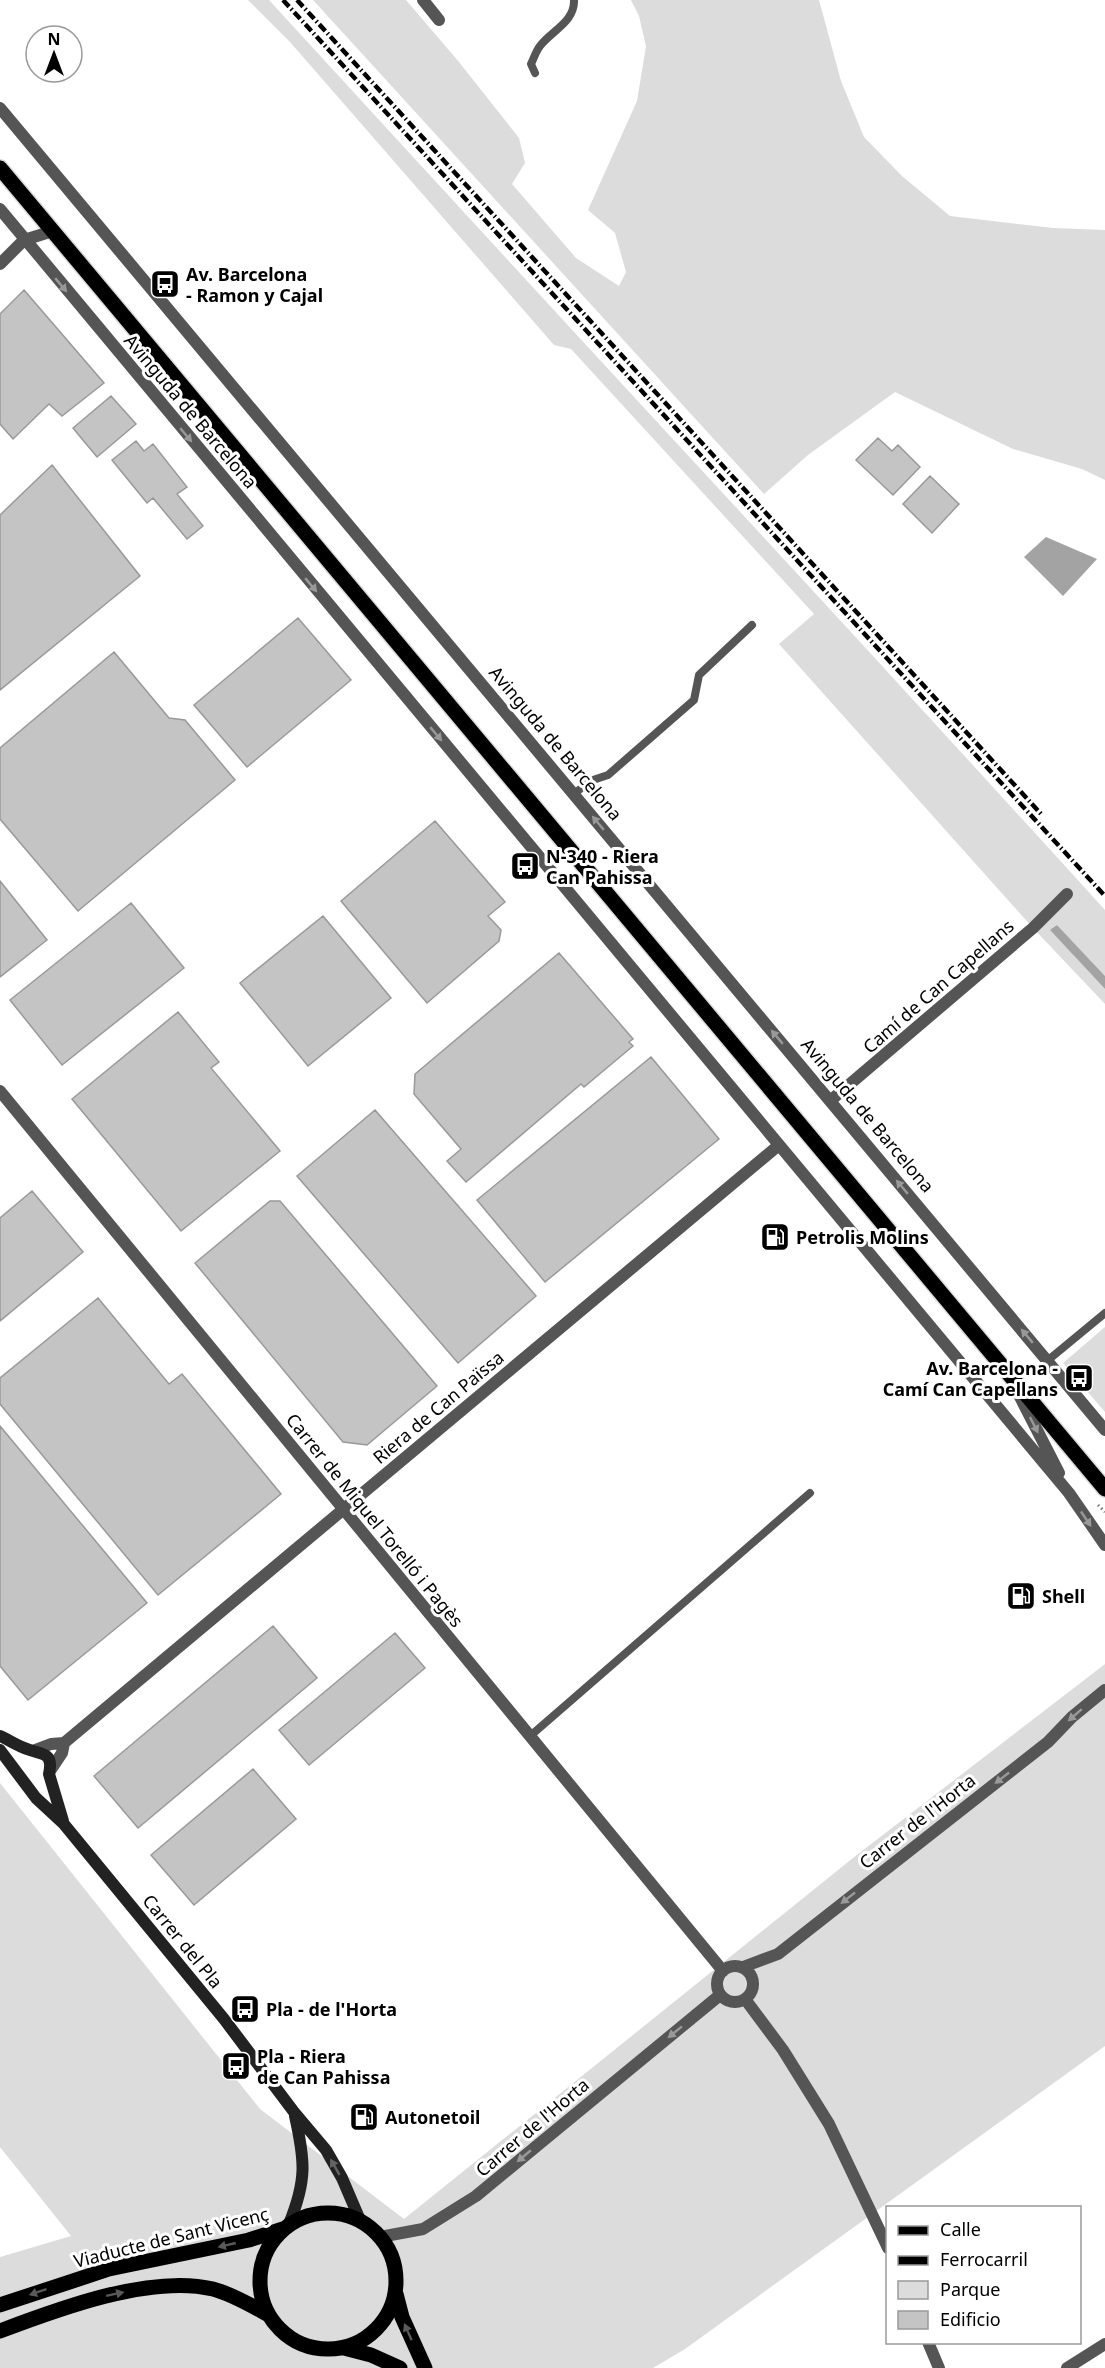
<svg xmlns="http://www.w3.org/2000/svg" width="1105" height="2368" font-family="'Noto Sans',sans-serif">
<rect width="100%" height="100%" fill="#fff"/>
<path fill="#dcdcdc" d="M248,0H269C547,304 828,605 1105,910V976L1057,925L1051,931L1105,989V1004L1033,928L779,644L814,614L571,349L554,345L290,42Z
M313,0H406L459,62L519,138L525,163L512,184L576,258L619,286L626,272L615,233L588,210L637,101L646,46L639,16L631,0H819L841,81L864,137L902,176L950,216L1053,228L1105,230V480L1082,469L1013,449L895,392L808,455L764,494Z
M1105,1327V1412L1063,1363Z
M1105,1664V2046L685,2349L653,2368H0V2257L71,2236L0,2147V1783L260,2109L404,2219L853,1858Z"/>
<path fill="#a3a3a3" d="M1046,537L1097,559L1063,596L1024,557Z
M1057,925L1105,976V989L1050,930Z"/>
<path fill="#c4c4c4" stroke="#999" stroke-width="1.5" d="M24,290L104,383L62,416L49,404L13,439L0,424V314Z
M111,396L136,424L97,457L73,428Z
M878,438L892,451L898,445L920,467L893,495L856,460Z
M136,441L144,451L153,444L187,487L177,494L203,526L187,539L153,498L147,503L112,460Z
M52,465L140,576L0,690V515Z
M930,476L959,504L932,533L903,504Z
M298,618L351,680L247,767L194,705Z
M114,652L169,718L185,720L235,780L78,911L0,819V748Z
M435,821L505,902L488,916L501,930L499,941L427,1003L341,901Z
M0,881L47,940L0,977Z
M131,903L184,968L62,1065L10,1000Z
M323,916L391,998L308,1066L240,983Z
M559,953L633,1039L629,1042L633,1046L584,1087L581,1084L466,1182L447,1161L461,1149L414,1094L415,1074Z
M178,1012L219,1062L211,1068L280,1151L181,1231L72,1099Z
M651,1057L719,1139L545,1282L477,1200Z
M375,1110L536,1296L458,1363L297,1176Z
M32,1191L83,1252L0,1321V1218Z
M270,1201H280L437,1386L367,1445L343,1442L195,1263Z
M98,1298L169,1384L182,1374L281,1494L158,1595L0,1404V1378Z
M0,1426L147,1603L28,1700L0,1666Z
M273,1626L317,1678L138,1828L94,1776Z
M395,1633L425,1668L309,1765L279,1730Z
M253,1769L296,1819L194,1905L151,1855Z"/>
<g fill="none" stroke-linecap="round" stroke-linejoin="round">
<g stroke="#dbdbdb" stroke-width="18">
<path id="primary" d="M0,168L1105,1489
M260 2281a68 68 0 1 1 136 0a68 68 0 1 1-136 0Z
M396,2294L402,2317L425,2368
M0,2305L109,2269L249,2240L283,2229
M0,2331C58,2309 151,2274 213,2289C232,2294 250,2305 267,2314
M344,2348L371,2355L400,2368"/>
</g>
<path stroke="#777" stroke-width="3" stroke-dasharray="1.5 3" stroke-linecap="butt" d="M1098,1505L1105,1512"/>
<path stroke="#555" stroke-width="8" d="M535,73L531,64C534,58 536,51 540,46C551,31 575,22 574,0
M574,794L590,781L608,775L694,700L699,675L752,625
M1047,1361L1105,1313
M529,1737L810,1493"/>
<path stroke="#555" stroke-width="12" d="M423,0L439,20
M0,108L1105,1430
M0,209L1069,1493L1105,1545
M0,264L24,240L53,231
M0,1091L723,1971
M830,1101L1033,928L1067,894
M1016,1389L1059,1473
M35,1750L51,1744L64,1743L779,1145
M50,1771L62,1753L64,1743
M717 1984a18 18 0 1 1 36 0a18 18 0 1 1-36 0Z
M743,1967L778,1954L1048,1742L1072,1717L1105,1690
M745,1999L783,2050L829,2124L888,2248
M380,2237L423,2229L476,2196L720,1995
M928,2342L939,2368
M1067,2368L1105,2344"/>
<path stroke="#222" stroke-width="12" d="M0,1736C9,1740 18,1746 27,1749C41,1755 54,1751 49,1774L63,1821
M0,1750L36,1798L63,1823L224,2019L294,2112L326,2150L342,2178L360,2220
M289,2224C307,2180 305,2161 295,2116"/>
<use href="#primary" stroke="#000" stroke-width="15"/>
<path stroke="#000" stroke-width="4.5" stroke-dasharray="9 3 1.5 3" stroke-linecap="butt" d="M283,0L1105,896
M297,0L1042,815"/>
</g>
<defs><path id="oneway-solid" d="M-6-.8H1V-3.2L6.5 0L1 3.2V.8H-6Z" transform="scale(1.5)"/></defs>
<g fill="#999">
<use href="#oneway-solid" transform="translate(61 285) rotate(50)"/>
<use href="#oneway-solid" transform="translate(186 435) rotate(50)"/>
<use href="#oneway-solid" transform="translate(311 585) rotate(50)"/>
<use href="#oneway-solid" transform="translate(436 734) rotate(50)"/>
<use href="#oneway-solid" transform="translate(598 823) rotate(-130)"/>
<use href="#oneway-solid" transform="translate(777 1037) rotate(-130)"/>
<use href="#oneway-solid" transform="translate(902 1187) rotate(-130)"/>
<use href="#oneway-solid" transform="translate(1027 1336) rotate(-130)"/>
<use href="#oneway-solid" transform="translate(1034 1425) rotate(63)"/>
<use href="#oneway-solid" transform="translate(1086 1519) rotate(56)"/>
<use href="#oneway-solid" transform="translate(1075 1715) rotate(139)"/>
<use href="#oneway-solid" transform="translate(1002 1778) rotate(142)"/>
<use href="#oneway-solid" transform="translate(848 1898) rotate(142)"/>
<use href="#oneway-solid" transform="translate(675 2032) rotate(141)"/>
<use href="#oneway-solid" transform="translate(524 2156) rotate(140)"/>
</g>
<use fill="#646464" href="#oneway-solid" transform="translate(335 2167) rotate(-120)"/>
<g fill="#595959">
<use href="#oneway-solid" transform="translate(227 2245) rotate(167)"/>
<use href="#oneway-solid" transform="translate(38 2292) rotate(161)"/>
<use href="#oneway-solid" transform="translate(115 2294) rotate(-12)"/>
<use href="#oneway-solid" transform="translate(408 2332) rotate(-114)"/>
</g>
<defs>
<g id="bus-square" transform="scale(1.5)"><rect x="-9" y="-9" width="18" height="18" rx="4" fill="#000" stroke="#fff"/><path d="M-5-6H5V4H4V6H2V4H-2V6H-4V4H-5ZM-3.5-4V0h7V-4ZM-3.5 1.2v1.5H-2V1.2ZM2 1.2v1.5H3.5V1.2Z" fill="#fff"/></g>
<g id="fuel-square" transform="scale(1.5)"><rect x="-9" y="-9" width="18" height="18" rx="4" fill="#000" stroke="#fff"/><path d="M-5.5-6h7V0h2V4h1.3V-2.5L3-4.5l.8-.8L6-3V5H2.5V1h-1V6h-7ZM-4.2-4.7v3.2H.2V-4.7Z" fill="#fff"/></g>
</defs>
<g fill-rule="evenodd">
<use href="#bus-square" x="165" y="284"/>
<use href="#bus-square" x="525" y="866"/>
<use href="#fuel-square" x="775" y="1237"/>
<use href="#bus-square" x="1079" y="1378"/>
<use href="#fuel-square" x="1021" y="1596"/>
<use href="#bus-square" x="245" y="2009"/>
<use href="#bus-square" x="236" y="2066"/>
<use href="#fuel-square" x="364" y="2117"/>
</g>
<g text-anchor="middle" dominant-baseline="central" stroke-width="6" stroke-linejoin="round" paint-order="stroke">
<g font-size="18" font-weight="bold" fill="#000" stroke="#fff" text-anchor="start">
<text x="186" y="274">Av. Barcelona<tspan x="186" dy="21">- Ramon y Cajal</tspan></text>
<text x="546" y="856">N-340 - Riera<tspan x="546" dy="21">Can Pahissa</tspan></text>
<text x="796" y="1237">Petrolis Molins</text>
<text x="1058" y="1368" text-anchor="end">Av. Barcelona -<tspan x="1058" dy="21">Camí Can Capellans</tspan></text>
<text x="1042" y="1596">Shell</text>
<text x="266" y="2009">Pla - de l'Horta</text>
<text x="257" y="2056">Pla - Riera<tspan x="257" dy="21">de Can Pahissa</tspan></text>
<text x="385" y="2117">Autonetoil</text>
</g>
<g font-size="18" fill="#000" stroke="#fff">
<text transform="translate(191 411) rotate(50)">Avinguda de Barcelona</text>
<text transform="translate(556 743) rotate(50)">Avinguda de Barcelona</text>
<text transform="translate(938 986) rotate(-41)">Camí de Can Capellans</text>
<text transform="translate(868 1115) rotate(50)">Avinguda de Barcelona</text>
<text transform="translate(438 1407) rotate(-40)">Riera de Can Païssa</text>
<text transform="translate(375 1520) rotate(51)">Carrer de Miquel Torelló i Pagès</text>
<text transform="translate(917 1821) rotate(-38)">Carrer de l'Horta</text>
<text transform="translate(183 1941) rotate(51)">Carrer del Pla</text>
<text transform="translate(532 2127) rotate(-40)">Carrer de l'Horta</text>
<text transform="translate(171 2237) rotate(-14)">Viaducte de Sant Vicenç</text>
</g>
</g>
<rect x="886" y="2206" width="195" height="138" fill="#ffffff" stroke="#999999" stroke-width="1.5"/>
<rect x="898" y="2226" width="30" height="9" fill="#000000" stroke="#999999" stroke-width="1.5"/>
<text x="940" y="2236" font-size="18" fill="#000000">Calle</text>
<rect x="898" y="2256" width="30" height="9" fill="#000000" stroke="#999999" stroke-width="1.5"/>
<text x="940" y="2266" font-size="18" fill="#000000">Ferrocarril</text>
<rect x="898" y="2281" width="30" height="18" fill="#dcdcdc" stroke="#999999" stroke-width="1.5"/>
<text x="940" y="2296" font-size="18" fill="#000000">Parque</text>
<rect x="898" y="2311" width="30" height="18" fill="#c4c4c4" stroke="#999999" stroke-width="1.5"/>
<text x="940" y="2326" font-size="18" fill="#000000">Edificio</text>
<g transform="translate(54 54)"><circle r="28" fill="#ffffff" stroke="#999999" stroke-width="1.5"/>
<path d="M0-4.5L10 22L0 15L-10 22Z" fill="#000000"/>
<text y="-9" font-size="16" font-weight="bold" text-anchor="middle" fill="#000000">N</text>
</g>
</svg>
